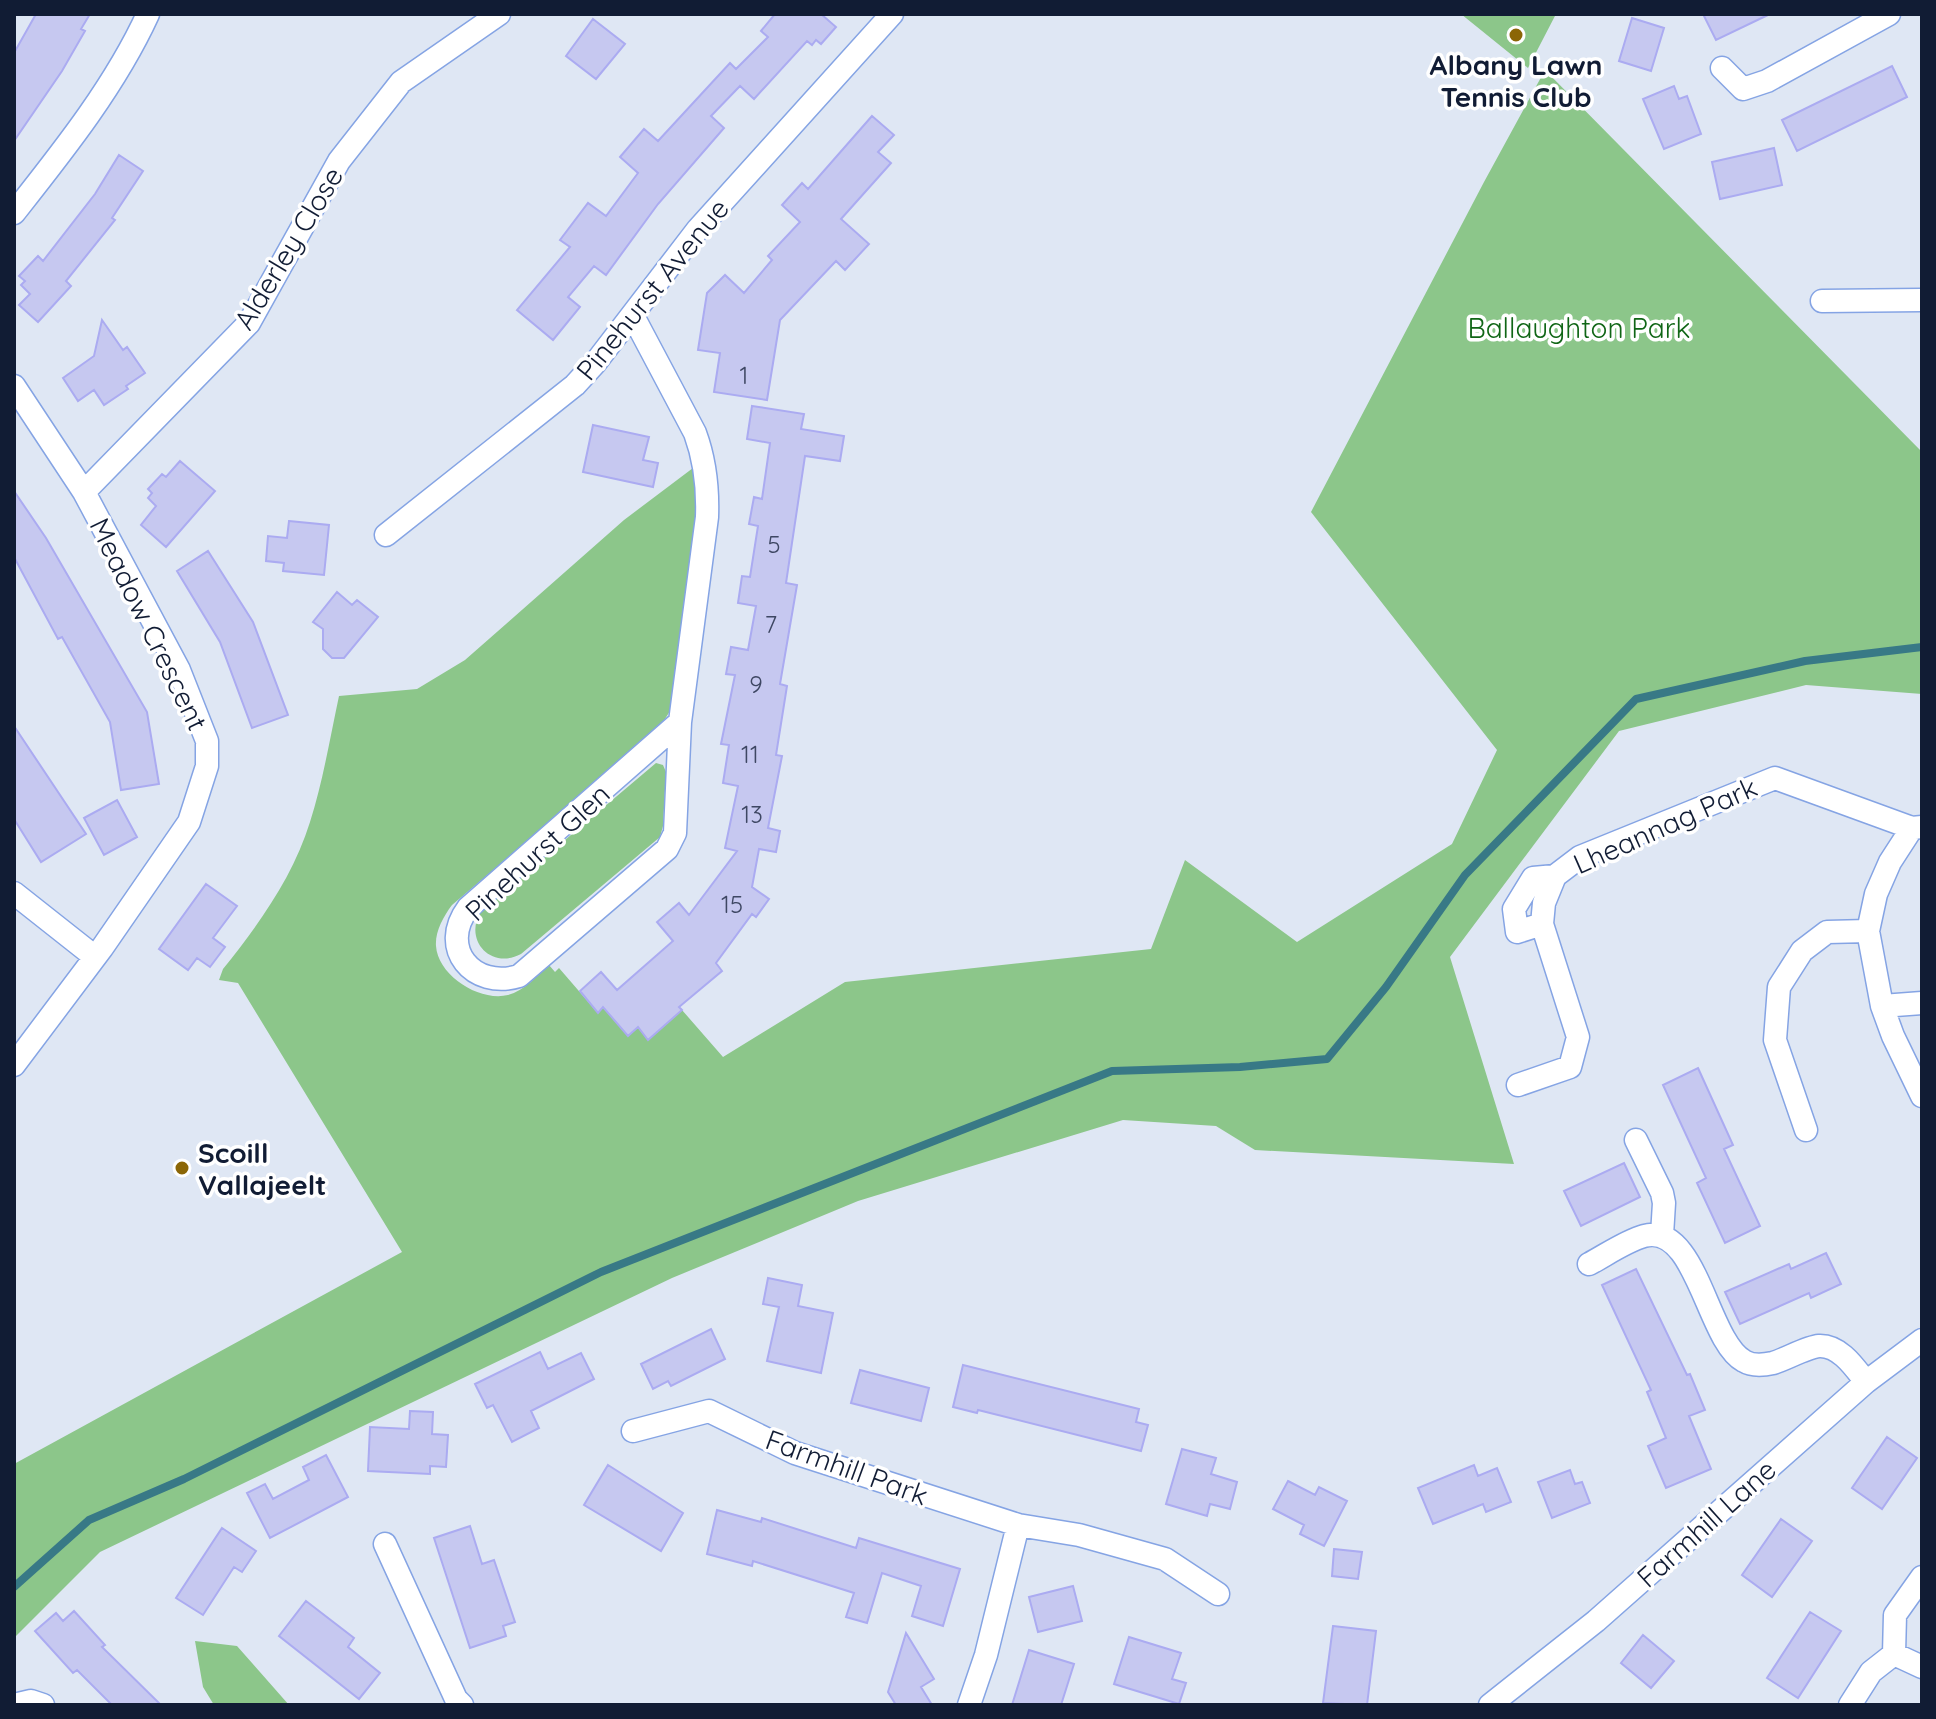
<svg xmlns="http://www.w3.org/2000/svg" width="1936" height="1719" font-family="Quicksand,sans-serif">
<rect width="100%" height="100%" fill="#dfe7f4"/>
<path fill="#8cc68a" d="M1461,14H1556L1528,68Z
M1545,70L1922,452V694L1806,685L1619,731L1450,957L1514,1164L1255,1150L1216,1126L1123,1120L858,1201L672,1278L100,1552L14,1638V1464L402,1252L238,983L219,980L223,969C259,924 293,877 310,822C323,781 330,738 339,696L417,689L465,660L624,520L693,468L697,507L670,711L658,730L452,905C443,917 435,932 436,946C438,976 480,1002 508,995C524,991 538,975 549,965L555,972L559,968L597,1012L603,1007L628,1036L638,1027L649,1039L682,1010L723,1057L845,982L1151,949L1185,860L1297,942L1452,844L1497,750L1311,512L1484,182Z
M656,763L663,765L666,772L663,826L660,837L521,954C491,970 463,940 481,911Z
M195,1641L237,1646L289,1705H214L203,1687Z"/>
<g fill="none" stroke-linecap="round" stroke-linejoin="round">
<path stroke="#387986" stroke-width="8" d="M14,1587L89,1520L184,1479L601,1272L1112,1071L1240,1067L1327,1059L1386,987L1465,875L1636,699L1805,661L1922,647"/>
</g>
<path fill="#c6c8f0" stroke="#ababf1" stroke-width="2" d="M36,14H90L81,29L85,31L62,71L14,141V53Z
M775,14H821L836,27L821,44L816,40L812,45L807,41L754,99L740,86L711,116L724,128L658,204L606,275L594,266L568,297L580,307L553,340L517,310L570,247L560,240L588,203L606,216L638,173L620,157L644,129L658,141L730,63L736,69L768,37L761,31Z
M1703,14H1770L1716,40Z
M1632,18L1664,28L1651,71L1619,61Z
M593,19L625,44L596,79L566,56Z
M1892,66L1907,97L1797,151L1782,120Z
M1674,86L1679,99L1687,96L1701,134L1664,149L1643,99Z
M872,116L894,135L878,152L891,163L841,219L869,244L845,270L836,261L780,320L767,400L714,392L720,353L698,350L707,293L725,275L744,293L772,260L768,256L800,222L782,205L802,183L808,189Z
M1774,148L1782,185L1720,199L1712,162Z
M119,155L143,171L112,218L115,220L66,281L71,286L38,322L19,305L30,294L21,285L25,281L19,276L38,256L43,261L95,194Z
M102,320L123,350L127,347L145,373L126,386L128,389L104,405L94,390L78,401L63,378L94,356Z
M752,406L804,414L801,429L844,436L840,461L805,456L786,583L797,585L780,684L787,686L776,755L782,756L768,828L780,831L776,852L759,849L752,887L769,899L756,917L752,914L716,963L722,971L679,1007L682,1010L648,1040L638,1027L628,1036L603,1007L598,1013L580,991L601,972L617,990L673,941L657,922L679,903L689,915L737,851L725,848L738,786L723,783L729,745L721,744L735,675L726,674L731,647L748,650L756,606L738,603L742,576L750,577L758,526L749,524L754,497L762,499L770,443L747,439Z
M593,425L649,437L643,460L658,463L653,487L583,472Z
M180,461L215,491L166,547L141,525L156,506L148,498L152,493L148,489L162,474L166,477Z
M14,491L46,538L147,712L159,784L121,790L110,722L62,637L58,639L14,557Z
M289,521L329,525L324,575L283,571L284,563L266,561L268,536L287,538Z
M208,551L253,622L288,715L252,728L220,642L177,571Z
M337,592L352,605L357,600L378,617L344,658H332L323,649V629L313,622Z
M14,726L86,834L41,862L14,819Z
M117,800L137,837L104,855L84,818Z
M206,884L237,906L213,938L225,947L210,967L197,958L188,970L159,949Z
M1698,1068L1733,1145L1724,1149L1760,1226L1725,1243L1697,1183L1706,1178L1663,1085Z
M1624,1163L1640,1197L1581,1226L1564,1191Z
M1826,1253L1841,1284L1811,1298L1809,1293L1740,1324L1725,1292L1789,1264L1791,1269Z
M1636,1269L1687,1375L1690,1374L1705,1410L1689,1416L1711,1469L1666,1488L1648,1446L1666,1438L1647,1392L1651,1390L1602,1285Z
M768,1278L802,1285L798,1306L833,1313L821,1373L767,1361L779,1307L763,1304Z
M711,1329L725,1359L671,1386L668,1381L653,1389L641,1364Z
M540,1352L548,1369L581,1353L594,1379L531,1411L539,1428L512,1442L493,1405L487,1408L475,1384Z
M963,1365L1139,1409L1136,1422L1148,1425L1141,1451L978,1410L977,1413L953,1407Z
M860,1370L929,1388L921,1421L851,1403Z
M410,1411L433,1412L432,1434L448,1435L446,1467L430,1466V1474L368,1471L370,1427L409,1429Z
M1887,1437L1917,1458L1882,1509L1852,1488Z
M1182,1449L1216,1458L1211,1474L1237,1482L1230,1509L1210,1504L1207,1516L1166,1504Z
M326,1455L348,1497L270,1538L247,1493L265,1484L273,1499L309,1480L303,1467Z
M608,1465L683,1513L661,1551L584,1505Z
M1474,1465L1478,1476L1497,1468L1511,1502L1486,1512L1483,1504L1433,1524L1418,1488Z
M1570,1470L1575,1484L1582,1482L1590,1503L1552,1518L1538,1482Z
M1288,1481L1315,1495L1319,1487L1347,1501L1324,1546L1300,1534L1304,1525L1273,1509Z
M717,1510L761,1522L762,1518L856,1548L859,1538L960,1569L943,1626L912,1616L921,1586L882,1573L867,1623L846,1617L854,1593L753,1561L752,1566L707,1554Z
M1781,1519L1812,1541L1772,1597L1742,1575Z
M470,1526L482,1564L494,1560L515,1622L503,1626L506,1636L470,1648L434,1538Z
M222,1528L256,1551L242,1572L234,1567L203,1615L176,1598Z
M1334,1549L1362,1552L1358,1579L1332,1576Z
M1073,1586L1082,1621L1038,1632L1029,1597Z
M306,1601L354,1638L348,1647L380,1673L359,1699L279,1636Z
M74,1611L105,1645L102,1647L161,1705H112L77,1670L73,1673L35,1631L56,1613L63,1621Z
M1810,1612L1841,1631L1798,1698L1767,1678Z
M1333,1626L1376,1631L1367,1705L1323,1703Z
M906,1633L934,1679L921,1687L932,1705H896L888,1692Z
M1643,1635L1674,1661L1651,1688L1621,1663Z
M1129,1637L1181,1653L1172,1679L1186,1683L1179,1704L1114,1684Z
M1029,1650L1074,1664L1061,1705H1012Z"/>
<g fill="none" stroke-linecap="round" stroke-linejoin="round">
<g stroke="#85a4e4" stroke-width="25">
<path id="street" d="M1722,68L1743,89L1767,81L1889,14
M14,213C63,151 115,86 148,14
M1822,301L1922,300
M633,316L695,433C705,460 708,489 707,517L680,722L675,833L667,849L519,976C473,990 438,948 468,908L680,722
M14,386L84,492L179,670L207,741V766L189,822L102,948L14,1065
M84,492L249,323L339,161L401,82L499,14
M386,535L575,385L596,362L698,229L892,14
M1922,827L1912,828L1890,862L1876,894L1868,931L1882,1006L1893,1036L1922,1096
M14,893L95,957
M1542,924L1517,932L1514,909L1533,878L1555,876
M1882,1006L1922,1003
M1518,1085L1570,1067L1578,1037L1542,924L1544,903L1555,876L1580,857L1775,778L1912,828
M1806,1130L1775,1040L1779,987L1802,951L1827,932L1868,931
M1636,1140L1662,1193L1664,1203L1662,1235
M1589,1264C1606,1255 1626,1241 1644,1236C1697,1222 1707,1341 1744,1361C1752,1366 1764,1365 1773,1363C1786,1359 1807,1347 1819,1346C1840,1345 1855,1368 1866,1382
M633,1431L709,1411L795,1453L1018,1525L986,1655L969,1705
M1018,1525L1079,1535L1165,1559L1218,1594
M385,1544L456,1699L462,1705
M1894,1654L1895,1615L1922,1577
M14,1705L31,1701L43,1705
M1490,1705L1596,1621L1866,1382L1922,1340
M1850,1705L1871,1672L1894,1654L1922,1667"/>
</g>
<use href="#street" stroke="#fff" stroke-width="22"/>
</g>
<g fill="#8b6606" stroke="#fff" stroke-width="3">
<circle cx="1516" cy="35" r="8"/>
<circle cx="182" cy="1168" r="8"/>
</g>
<g text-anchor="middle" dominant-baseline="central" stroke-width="7" stroke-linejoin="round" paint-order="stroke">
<g font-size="24" fill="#3e4763">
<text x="744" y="375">1</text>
<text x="774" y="544">5</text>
<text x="771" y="624">7</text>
<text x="756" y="684">9</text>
<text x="750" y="754">11</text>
<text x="752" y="814">13</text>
<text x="732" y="904">15</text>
</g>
<g font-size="28" font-weight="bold" fill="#111c34" stroke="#fff">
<text x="1516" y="64">Albany Lawn<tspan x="1516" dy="32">Tennis Club</tspan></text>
<text x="198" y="1152" text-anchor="start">Scoill<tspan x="198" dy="32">Vallajeelt</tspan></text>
</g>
<g font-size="28" fill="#111c34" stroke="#fff">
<text transform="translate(288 248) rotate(-59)">Alderley Close</text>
<text transform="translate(652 289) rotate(-51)">Pinehurst Avenue</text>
<text transform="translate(149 624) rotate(64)">Meadow Crescent</text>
<text transform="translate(1665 825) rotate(-24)">Lheannag Park</text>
<text transform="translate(537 852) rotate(-43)">Pinehurst Glen</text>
<text transform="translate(847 1467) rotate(20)">Farmhill Park</text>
<text transform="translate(1706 1523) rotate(-42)">Farmhill Lane</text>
</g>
<g font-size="28" fill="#106616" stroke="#fff">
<text x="1579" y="327">Ballaughton Park</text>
</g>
</g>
<rect width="1936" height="1719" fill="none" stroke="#111c34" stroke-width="32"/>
</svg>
